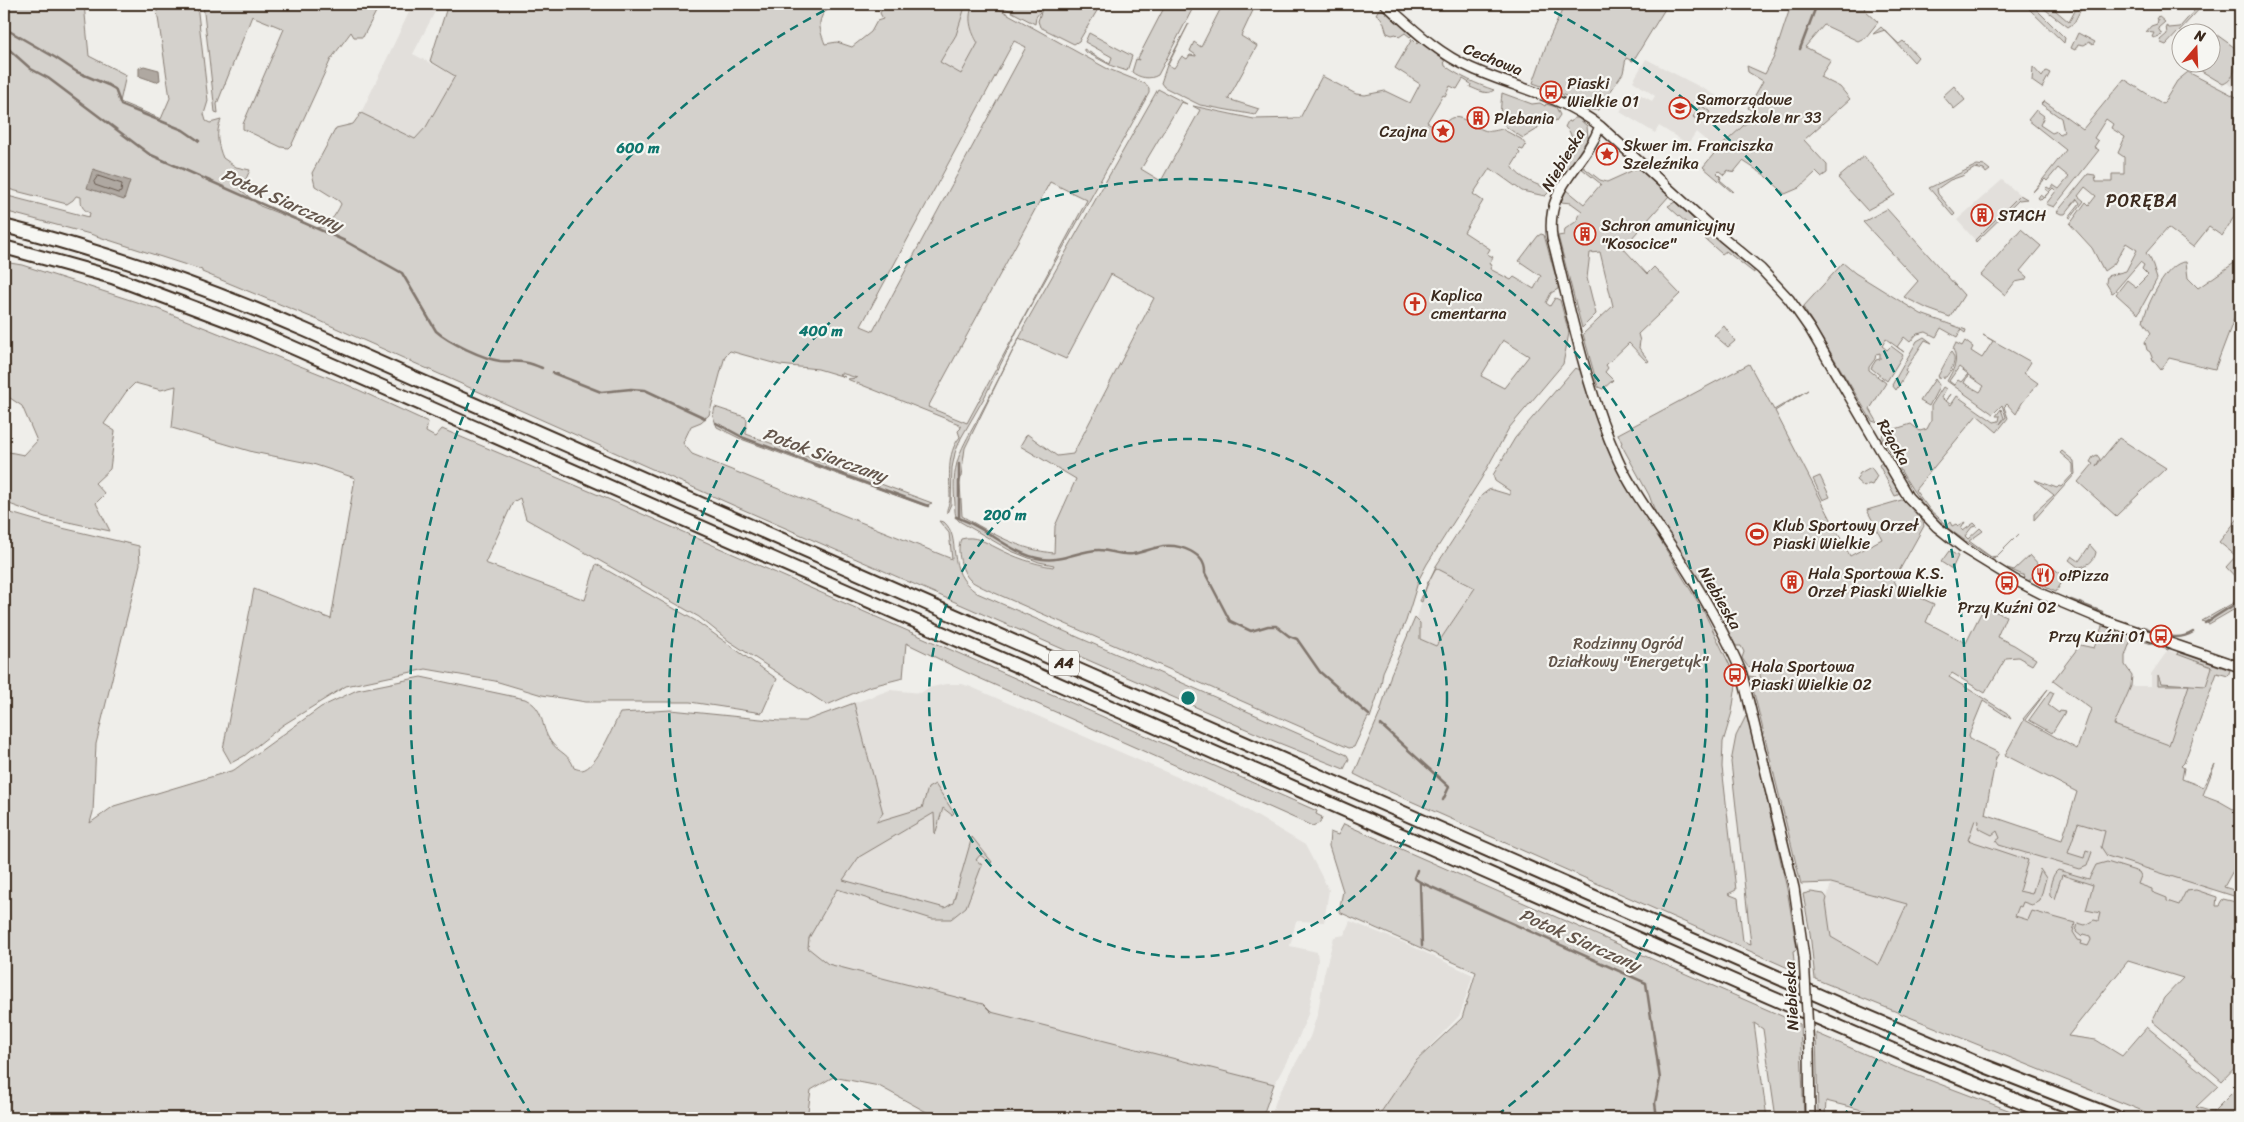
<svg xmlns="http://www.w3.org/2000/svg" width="2244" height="1122" font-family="Sriracha,sans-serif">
<rect width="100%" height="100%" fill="#efeeea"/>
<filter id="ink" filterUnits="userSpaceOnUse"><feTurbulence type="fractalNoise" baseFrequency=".02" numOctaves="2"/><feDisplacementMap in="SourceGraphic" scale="10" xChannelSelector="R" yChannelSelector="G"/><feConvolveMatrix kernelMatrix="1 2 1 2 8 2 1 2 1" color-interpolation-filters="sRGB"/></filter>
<g filter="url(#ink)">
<path fill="#e2dfdb" d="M413,4H439L413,54L455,76L426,127L415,139L361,113Z
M966,4H974L970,20L973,36L978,43L961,74L940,62L956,35Z
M2238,50L2240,52L2239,93L2227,83L2235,72L2234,54Z
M1646,59L1704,89L1753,116L1717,150L1696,132L1688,144L1659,126L1655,133L1620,112L1626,101L1631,103L1634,91L1652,101L1655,96L1633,81Z
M2002,180L2020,195L1975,240L1957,220Z
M1436,567L1475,588L1436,646L1420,639V623L1417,618L1427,584Z
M2168,650L2212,667L2206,686L2189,685L2169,745L2114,725L2131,686H2151V674Z
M946,684H962L971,687L1230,800L1305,845L1329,890L1324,922L1296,921L1290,946L1317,952L1318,960L1308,1014L1296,1044L1273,1087L1262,1118H1028L822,968L799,946L813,897L883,813L854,703L890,690L921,693L928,688Z
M2074,804L2226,850L2184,978L1956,905L1961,809L1985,814L2062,841Z
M1831,883L1907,904L1880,965L1831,937L1826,902Z
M1350,921L1407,944L1473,975L1460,1015L1415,1062L1377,1118H1270L1277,1098L1310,1037L1318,1012L1324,974L1334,937L1344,935Z"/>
<path fill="#d4d1cc" stroke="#887e75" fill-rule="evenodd" d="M4,4H84L89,56L126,75L120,102L161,119L170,98L156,4H197L208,101L204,114L206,121L210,123L221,120C215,133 218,146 223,158L236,167L250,170L241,190L260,206L316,228C328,227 336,215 341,204L339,201L315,186L312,173L336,128L353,124L361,113L415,139L426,127L455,76L430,61L448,4H832C830,10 824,11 822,16C817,25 822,36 825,44L837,42L852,47L871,32L877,21L883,19L880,13L885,4H966L956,35L940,62L961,74L978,43C971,32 966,16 974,4H990L1106,68L1146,84L1149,88V93L1018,329L984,398L961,438L955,453L952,468L951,504L947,513C946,508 950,504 950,498C950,479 946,453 960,437L958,431L961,428L959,424L847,379L857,378L841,373L839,374L845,377L818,369L780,365L730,351L725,356L709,415L701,422L691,426L683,443L692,454L952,559L949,533L939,521L944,522C963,539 943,569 977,593L1347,755L1349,759L1344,769L1269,739L735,506L318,320L202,272V270L90,234L4,211V195L89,217L90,213C82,209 81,206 81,197L76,196L73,200L67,204L4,188ZM1014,41L1026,47L873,331L861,326ZM1050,182L1087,200L967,423L928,407Z
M203,4H380L363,37H354L351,32L331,59L292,144L288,148L281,147L243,129V124L284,29L252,16L217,104L218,113L215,112Z
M997,4H1101L1079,41L1074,44L1040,27L1038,21L1042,9L1036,17L1035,24Z
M1166,4H1195L1158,75C1150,80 1139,78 1132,72L1136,59L1139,60L1138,58Z
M1223,4H1256L1241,36L1257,46L1228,99L1259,109L1255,115L1200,105L1164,87L1161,83L1167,65L1189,23L1168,65L1174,68L1182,56L1187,59L1190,55L1196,56V55L1190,51L1194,42L1201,47Z
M1565,4H1668L1633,61L1626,58L1623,73L1598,110H1592L1558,92L1533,83L1547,43Z
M1799,4H1869L1864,9L1878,22L1866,37L1858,41L1824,25L1805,47L1831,60L1820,77L1840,87L1850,99L1804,140L1827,165V173L1821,177L1816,172L1799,188L1785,194L1766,176L1743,161L1733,173L1728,170L1724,175L1719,171L1717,173L1721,177L1720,180L1733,191L1732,192L1703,167L1717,150L1756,114L1748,108L1763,81L1748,72L1747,66L1765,74L1774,57L1791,5L1798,6Z
M2038,4H2048L2069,22L2076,9H2081L2074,23L2068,27Z
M2200,4H2204L2166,45L2161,43L2160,40L2167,34L2166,26L2169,28L2180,27Z
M2031,6H2033L2065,38L2064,43L2029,9Z
M1382,7L1412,35L1410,37L1405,33L1399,37L1396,34L1392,35L1387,33C1384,26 1384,18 1376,14L1379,9Z
M2158,16L2165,22L2158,28L2162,35L2154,38L2152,37L2154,33L2146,32L2151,26L2157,24L2158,20L2156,19Z
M1881,27L1899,44L1903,41L1918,57L1914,62L1885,30L1873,34Z
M1089,33L1132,56L1127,71L1112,66L1084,51V49L1110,64L1112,57L1085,42Z
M2078,33L2095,42L2093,45L2089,42L2084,45L2078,44L2075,50L2071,48Z
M2217,35L2238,50L2234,54C2235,66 2236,79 2223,84L2193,66L2194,63L2212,62V41Z
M1412,39L1417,44L1419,41L1444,60L1445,66C1461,77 1476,84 1494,90C1487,96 1478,90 1470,87L1471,84L1463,79L1457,89L1450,86L1445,96L1443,95L1427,122L1439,129L1444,121L1446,122C1458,108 1475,130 1488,131C1490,132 1498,130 1502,129L1521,139L1526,145L1523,150L1520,149L1518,151L1520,153L1512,166C1519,179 1538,185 1551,190L1545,196L1522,191L1490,168L1473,194L1483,201L1464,232L1490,249L1487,254L1493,257L1489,264L1492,265L1490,269L1511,280L1514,277L1534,289L1541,276L1519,261L1538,236L1541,234L1544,235L1558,285V289L1551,293L1546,303L1550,306L1555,298L1560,300L1569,333L1563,364L1509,428L1481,479L1427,564L1419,579L1406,621L1383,672L1381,685L1370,718L1368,717L1354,747L1349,748L988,590C982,587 975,584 970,580C961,571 956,550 961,539C975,535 985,542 997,548C1014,557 1034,564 1053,567L1054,565L1039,562L1011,551L959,521C954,516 955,509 955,503C950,458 965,445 983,409C997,383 1010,355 1023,331V328L1158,89L1187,104L1181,102L1141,169L1161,181L1200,110L1193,106L1254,119L1300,118L1322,76L1356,94L1365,95L1385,91L1410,103L1420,84L1395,68ZM1111,274L1154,298L1073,454L1057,456L1027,434L1020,446L1076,479L1055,526L1054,553C1020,550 991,533 962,516L960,484L965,448L1019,338L1066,359ZM1503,340L1529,356L1504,388L1481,376Z
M2033,67L2042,77L2046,71L2050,73L2042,88L2032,81Z
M2188,72L2240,99V214L2237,212L2222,236L2209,227L2193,247L2168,228L2146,253L2151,260L2157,279L2138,314L2116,294L2127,280L2136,287L2148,275L2142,269L2144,265L2140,262L2114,292L2112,293L2106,283L2107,276L2126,271L2137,250L2126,243L2114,264L2104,271L2092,248L2070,224L2086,202L2089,205L2096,196L2085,187L2078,196L2084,201L2071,218L2069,217L2080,203L2077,199L2065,214H2061L2057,212L2088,174L2095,175L2096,182H2112V174H2124V157L2118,153L2125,137L2111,128L2113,124L2106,119L2094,138L2098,141L2094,147L2099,150L2054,207L2046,204L2056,191L2053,188L2041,200L2038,198L2040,195L2044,198L2049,192L2045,189L2047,187L2050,189L2053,185L2059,189L2069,177L2058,168L2047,181L2045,179L2032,193L2066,150L2028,120L2036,110L2044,116L2040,125L2052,133L2057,131L2060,134L2064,132L2061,118L2041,104L2044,101L2083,129L2124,79L2163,104L2177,81Z
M1954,86L1965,100L1954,109L1943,96Z
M1502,93L1532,104L1540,103L1545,106L1546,104L1556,107L1560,115L1556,121L1549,118L1544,119L1536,130L1523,138C1498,122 1499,124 1502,93Z
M1701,105L1710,112L1702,123L1693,117Z
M1574,118H1578L1587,126L1588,138L1558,186H1554L1552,182L1553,177C1561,163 1582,139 1565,127L1568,121L1571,122Z
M1864,156L1895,195L1867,210L1838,178Z
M1977,165L1985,166L1990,170L1986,173L1984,170L1975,168L1962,176L1950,180L1937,189L1938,194L1955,214L1953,216L1929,188Z
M1582,166L1600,180L1607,182L1638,168L1669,196L1623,248L1647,274L1654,267L1680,294L1638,334L1640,341L1639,348L1649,361L1647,362L1629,343L1606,365L1608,368L1605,372L1613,380L1603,389L1598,387L1583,334L1613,306L1600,252L1590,253L1587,278L1596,314L1582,328L1558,236L1564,235L1565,229L1577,221L1578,216L1582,211L1571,203L1561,202L1568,186L1567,190L1584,204L1601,184L1581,168Z
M2020,195L2027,199L2019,200L1976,242L1975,240Z
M1675,202L1704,229L1701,236L1668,206Z
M1887,209L1964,295L1950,317L1928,309L1904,297L1918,281L1863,222Z
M2021,229L2041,246L2020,271L2027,277L2025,280L2015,282L2005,295L1981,275Z
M1710,234L1754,270V273L1726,251L1722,254L1705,239Z
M2240,259V303L2215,369L2169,358L2161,370L2153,360L2150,352L2147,350L2145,342L2151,333L2143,321C2147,305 2167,261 2186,262L2188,278L2198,288Z
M4,262L22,265L158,309L350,386L428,422L426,432L435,437L442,429L608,499L1317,811L1316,814L1322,817L1320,823L1312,826L970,674L906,643L903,678L868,687L827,705L729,641L699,617L526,519L520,498L513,502L485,563L585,600L596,564L696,621L777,679L762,713L690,702H586L542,695L495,681L426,669L346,686L283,725L244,756L231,763L223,749L254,589L331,619L355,478L313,464L253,452L172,428L176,386L161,390L135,383L126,392L104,424L115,431L110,469L95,483L105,494L96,503L110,531L45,517L4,502V451L24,455L37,441L22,406L4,394Z
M1843,263L1855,273L1921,314L1966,330L1965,333L1961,330L1957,337L1941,328L1936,337L1926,332L1917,334L1910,342L1904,337L1897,347L1904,352L1886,339L1882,346L1887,350L1891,346L1903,355L1887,381L1871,368L1876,360L1880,359V353L1876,354L1875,359L1869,367V370L1886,383L1870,409L1878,423L1872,421L1803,307Z
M1724,326L1735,341L1728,347L1714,335Z
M1983,335L2031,362L2024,373L2038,383L2022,403L2016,414L2007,404L2004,407L2008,418L1997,432L1977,415L1915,490L1930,510L1947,525L1950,522L1952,526L1956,524L1958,526L1965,522L1961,529L1963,531L1974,523L1977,526L1972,527L1965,536L1968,539L1980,528L1983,531L1969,541L1991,557L1997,556L2019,534L1994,559C1973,546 1952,533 1934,516C1911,494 1898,464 1882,438L1883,433L1911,424L1920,431L1927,429L1931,421V406L1943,387L1946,389L1941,398L1946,401L1951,394L1946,401L1951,405L1957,396L1994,422L1999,421L2000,416H1996L2001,409L2004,418L2000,424L2006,417L2002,405L1993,414L1947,381C1953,370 1959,362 1953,349L1956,343L1962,346L1965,341L1973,347L1971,351L1982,358L1993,341ZM1959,367L1968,374L1961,382L1958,380L1954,385L1949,381ZM1968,375L1984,386L1980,392L1964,383Z
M1924,337L1932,343L1925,340L1905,370L1907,372L1896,390L1892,385L1917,341Z
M1951,352C1958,360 1952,369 1946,377L1937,378Z
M1749,364L1774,410L1808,390L1775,411L1850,556L1882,539L1867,510L1905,499L1923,522L1924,526L1894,580L1897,587L1934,604L1926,622L1966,643L1984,607L2006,616L1997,637L2014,645L2036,659L2032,665L2018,657L2006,658L1985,693L1952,673L1949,677L2007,713L2011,719L1983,701L1969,735L1970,739L1999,753L1996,758L1985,814L2062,840L2077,792L2005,755L2024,720L2023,719L2048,689L2025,720L2077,749L2091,709L2053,681L2080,645L2094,648L2103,624L2169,648L2168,650L2132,637L2125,656V665L2132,675L2131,686L2114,725L2169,745L2189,685H2158V675L2161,683L2206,686L2212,667L2177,654L2178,652L2230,670L2228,676L2217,673L2184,763L2181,766L2184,768L2182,779L2203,787L2215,764L2203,795L2219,801L2240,813V858L2224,887L2240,892V898L2107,856L2101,847L2105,831L2078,823L2068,853L2084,858L2086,850L2092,852L2087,866L2080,869L1999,845L1996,841L2000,838L1997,831L1992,835L1978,828L1979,821L1975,820L1968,840L2028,860L2019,891L2032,894L2040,869L2046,878L2040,900L2032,905L2023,902L2021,907L2019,906L2015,916L2028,920L2032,911L2075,923L2073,932L2078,940L2082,941L2081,944L2088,946L2091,940L2090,936L2083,934L2081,936L2076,932L2078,923L2085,925L2094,920L2098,921L2100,913L2086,910L2093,885L2062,875L2054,899L2050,895C2049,888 2052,874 2058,870L2089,879L2096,865L2107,862L2139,872L2141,876L2138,884L2152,889V892L2167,898V901L2179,905L2186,891L2196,890L2217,897L2216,906H2219L2223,899L2240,903V966L2232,977L2240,984V1062L2222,1081L2152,1021L2164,998L2183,978L2128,961L2068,1036L2096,1040L2122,1056L2147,1027L2218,1086L2196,1107L2213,1112L2240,1085V1118H2160L1815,979L1810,933L1803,894L1811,892L1824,894L1827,898L1826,902L1831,937L1879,965L1907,904L1831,883L1801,884L1753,689L1757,688L1755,681H1750L1749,676L1755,677L1759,690L1763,689L1759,670L1753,666L1748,667L1742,658L1744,652L1741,646H1736L1682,552L1657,517L1649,495L1621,444L1622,443L1618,434Z
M1575,368L1581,370L1604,439L1618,471L1704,612L1735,676L1736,685L1732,712L1723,742L1722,767L1736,890L1728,894L1738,898L1743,941L1751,944L1731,762L1736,736L1746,716L1749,720L1787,889L1797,949L1793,951L1795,971L1388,791L1354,774L1380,713L1391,674L1415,618L1420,623V639L1436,646L1475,588L1436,568L1427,584L1422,602L1420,601L1436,566L1482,495L1490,489L1510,495V491L1495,481L1493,475L1515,438Z
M1935,379L1939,385L1938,389L1929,406L1920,401Z
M715,407L745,417L747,420L746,434L932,503L925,506L741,439L717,427L713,416Z
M2119,438L2166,468L2116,516L2078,482L2093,464L2090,462L2093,457L2097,455L2100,459L2096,466Z
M2062,451L2074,461L2075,474L2034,520V513L2054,495L2035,480L2057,488L2059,486L2061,487L2073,474V464L2060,453Z
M1883,462L1900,491L1898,495L1895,496L1879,465Z
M1871,467L1877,476L1872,485L1869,484L1864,487L1856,480L1860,473Z
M1820,476L1830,497L1823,500L1813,479Z
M4,511L62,528L139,546L140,564L96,744L93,812L90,823L114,806L234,770L321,707L357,690L421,677L525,699C546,709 539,725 551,742C559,753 570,754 574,768C577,769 580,770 582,770C597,768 613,726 620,713L671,710L780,721H805L854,703L883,813L876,822L922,808L928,788L935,784L954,813L952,815L943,808L935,835L934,813L859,857L843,880L945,908L953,903L972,837L992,862L991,863L980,855L976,860L982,865L966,907L951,919H932L837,889L809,938L808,948L828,964L983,1004L991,1012L1274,1084L1262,1118H1028L997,1115L966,1118L932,1115L879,1086L833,1077L811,1090L807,1118H4Z
M2240,516V582L2226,567L2236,556L2219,542Z
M2090,545L2096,552C2095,561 2086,567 2078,567L2069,560L2072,556L2079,561Z
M1949,551L1958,556L1952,569L1941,562Z
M2030,555L2040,566L2029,581L2024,579L2025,576L2007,568L2014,570Z
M2053,568L2065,577L2056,592L2043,586Z
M2240,599V606L2209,624L2202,621Z
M2050,691L2054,693L2048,705L2059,713L2060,711L2065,712L2052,733L2029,720Z
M1344,824L1800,1024L1804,1118H1776L1763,1029L1754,1023L1767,1118H1377L1415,1062L1462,1018L1476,972L1339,912L1343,891L1329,846L1330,832L1338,835Z
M1816,1033L1895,1067L2029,1118H1894L1826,1101L1825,1116L1818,1115Z"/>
<path fill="#afa8a1" stroke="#81766d" d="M144,66L159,70L160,80L156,82L139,76V68Z
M93,169L130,181L124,200L87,188Z"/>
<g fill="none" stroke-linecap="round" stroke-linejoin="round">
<path stroke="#695c52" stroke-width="1" d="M98,176L122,184L121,192L118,193L95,185L94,182Z"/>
<path stroke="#81766d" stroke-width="2.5" d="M4,28L56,58L77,72L108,85L115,89L121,105L183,130L199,141
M4,45L31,69L48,78L149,154L345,241L402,273L436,331C448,342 484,359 500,361C519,362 524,360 542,368
M1800,49L1817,4
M553,373L601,392L631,389L645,390L705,418
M716,423L744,438L928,506
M959,464V518
M956,517C987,527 1010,554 1042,559C1063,562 1079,550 1099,550C1110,550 1121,556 1133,554C1143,552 1153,548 1163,546C1180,544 1206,553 1205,573L1230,621L1251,631L1268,626H1276L1289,636L1297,639L1320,672L1369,715
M2071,600L2102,612
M2205,623L2240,601
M2143,627C2160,633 2176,643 2193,632
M1381,725L1449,787L1443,800
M1417,870L1414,878L1420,882L1646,983L1660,1079L1655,1103L1657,1118
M1420,882L1422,946"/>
<g stroke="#3b2a1e" stroke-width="12">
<path id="tertiary" d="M1385,4C1412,28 1437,53 1471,68C1517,89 1558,94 1600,126L1712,228L1761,269L1789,299L1810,329L1908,497L1937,527L1966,550L2015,580L2044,595L2106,621L2240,667
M1600,126C1584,169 1545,185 1552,238C1571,312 1586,390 1618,460C1631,489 1651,515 1668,541C1696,583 1723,627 1742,674L1794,888L1804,957
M1809,1050L1810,1118"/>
</g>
<g stroke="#3b2a1e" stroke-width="16">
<path id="motorway" d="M4,226C108,252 207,288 305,330L1845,1007L1977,1063L2118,1118
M4,247L112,277L253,330L1770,997L1909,1057L2060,1118"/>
</g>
<use href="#tertiary" stroke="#f6f6f2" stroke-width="9"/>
<use href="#motorway" stroke="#f6f6f2" stroke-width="12"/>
<g stroke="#3b2a1e" stroke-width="12" stroke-linecap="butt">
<path id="tertiary-bridge" d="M1804,957L1809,1050"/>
</g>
<use href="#tertiary-bridge" stroke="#f6f6f2" stroke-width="9"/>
</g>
</g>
<g fill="none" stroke="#0f766e" stroke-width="2.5" stroke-dasharray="9 6">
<circle cx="1188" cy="698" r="259"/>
<path d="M883 1118A519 519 0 1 1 1493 1118"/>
<path d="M532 1116A778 778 0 0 1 835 5M1541 5A778 778 0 0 1 1844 1116"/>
</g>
<defs>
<g id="bus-ring" transform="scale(1.125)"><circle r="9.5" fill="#f6f6f2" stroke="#c8321e" stroke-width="1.5"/><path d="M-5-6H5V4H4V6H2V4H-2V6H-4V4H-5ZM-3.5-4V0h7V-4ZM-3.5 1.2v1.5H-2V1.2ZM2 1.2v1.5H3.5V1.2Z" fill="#c8321e"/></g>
<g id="school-ring" transform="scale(1.125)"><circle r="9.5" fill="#f6f6f2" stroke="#c8321e" stroke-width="1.5"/><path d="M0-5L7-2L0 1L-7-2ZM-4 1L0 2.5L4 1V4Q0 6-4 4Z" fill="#c8321e"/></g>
<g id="building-ring" transform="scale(1.125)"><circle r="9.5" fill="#f6f6f2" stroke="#c8321e" stroke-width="1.5"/><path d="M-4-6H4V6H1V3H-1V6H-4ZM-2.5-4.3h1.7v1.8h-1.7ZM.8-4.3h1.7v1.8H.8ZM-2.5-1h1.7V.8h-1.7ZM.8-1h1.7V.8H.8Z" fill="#c8321e"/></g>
<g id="sight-ring" transform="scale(1.125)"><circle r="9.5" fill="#f6f6f2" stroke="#c8321e" stroke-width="1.5"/><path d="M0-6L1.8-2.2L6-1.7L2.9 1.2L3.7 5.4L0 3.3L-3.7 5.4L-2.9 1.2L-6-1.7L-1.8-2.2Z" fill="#c8321e"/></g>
<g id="church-ring" transform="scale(1.125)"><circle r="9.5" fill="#f6f6f2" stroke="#c8321e" stroke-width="1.5"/><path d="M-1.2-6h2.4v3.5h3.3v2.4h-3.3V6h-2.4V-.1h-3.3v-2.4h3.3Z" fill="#c8321e"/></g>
<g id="stadium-ring" transform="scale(1.125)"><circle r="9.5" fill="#f6f6f2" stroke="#c8321e" stroke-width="1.5"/><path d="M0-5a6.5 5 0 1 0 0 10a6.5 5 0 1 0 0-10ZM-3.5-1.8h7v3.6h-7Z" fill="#c8321e"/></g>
<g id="restaurant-ring" transform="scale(1.125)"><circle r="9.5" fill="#f6f6f2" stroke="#c8321e" stroke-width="1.5"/><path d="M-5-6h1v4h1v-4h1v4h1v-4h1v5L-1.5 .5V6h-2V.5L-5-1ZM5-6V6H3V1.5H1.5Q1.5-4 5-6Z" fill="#c8321e"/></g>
</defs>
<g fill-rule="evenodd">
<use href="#bus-ring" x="1551" y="92"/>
<use href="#school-ring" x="1680" y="108"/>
<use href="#building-ring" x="1478" y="118"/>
<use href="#sight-ring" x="1443" y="131"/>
<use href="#sight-ring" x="1607" y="154"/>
<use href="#building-ring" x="1982" y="215"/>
<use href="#building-ring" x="1585" y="234"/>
<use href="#church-ring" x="1415" y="304"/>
<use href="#stadium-ring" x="1757" y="534"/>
<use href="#restaurant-ring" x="2043" y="575"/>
<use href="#building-ring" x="1792" y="582"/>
<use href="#bus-ring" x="2007" y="583"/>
<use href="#bus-ring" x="2161" y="636"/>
<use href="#bus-ring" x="1735" y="675"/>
</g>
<g text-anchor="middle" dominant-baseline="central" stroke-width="4.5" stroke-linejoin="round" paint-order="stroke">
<rect fill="#f6f6f2" stroke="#73675e" stroke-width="1" x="1049" y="650.5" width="30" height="25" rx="4"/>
<g font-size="15" font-weight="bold" fill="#3b2a1e">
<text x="1064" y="663">A4</text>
</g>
<g font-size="16" fill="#3b2a1e" stroke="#f6f6f2">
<text transform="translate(1493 59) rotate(22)">Cechowa</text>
<text transform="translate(1563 160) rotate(-59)">Niebieska</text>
<text transform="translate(1894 442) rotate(60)">Rżącka</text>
<text transform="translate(1720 598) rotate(60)">Niebieska</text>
<text transform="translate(1791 996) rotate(-93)">Niebieska</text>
</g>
<g font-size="16" fill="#3b2a1e" stroke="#f6f6f2" text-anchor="start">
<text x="1567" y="83">Piaski<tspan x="1567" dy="18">Wielkie 01</tspan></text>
<text x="1696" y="99">Samorządowe<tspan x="1696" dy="18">Przedszkole nr 33</tspan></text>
<text x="1494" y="118">Plebania</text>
<text x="1427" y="131" text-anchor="end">Czajna</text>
<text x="1623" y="145">Skwer im. Franciszka<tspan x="1623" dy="18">Szeleźnika</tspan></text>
<text x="1998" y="215">STACH</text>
<text x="1601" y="225">Schron amunicyjny<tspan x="1601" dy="18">"Kosocice"</tspan></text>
<text x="1431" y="295">Kaplica<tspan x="1431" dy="18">cmentarna</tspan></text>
<text x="1773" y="525">Klub Sportowy Orzeł<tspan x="1773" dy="18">Piaski Wielkie</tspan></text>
<text x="1808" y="573">Hala Sportowa K.S.<tspan x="1808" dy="18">Orzeł Piaski Wielkie</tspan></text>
<text x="2059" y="575">o!Pizza</text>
<text x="2007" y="607" text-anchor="middle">Przy Kuźni 02</text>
<text x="2145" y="636" text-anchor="end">Przy Kuźni 01</text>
<text x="1751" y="666">Hala Sportowa<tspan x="1751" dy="18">Piaski Wielkie 02</tspan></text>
</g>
<g font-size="16" fill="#61544a" stroke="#f6f6f2">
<text x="1628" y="643">Rodzinny Ogród<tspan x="1628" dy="18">Działkowy "Energetyk"</tspan></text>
</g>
<g font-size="18" font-style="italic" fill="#64564c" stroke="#f6f6f2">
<text transform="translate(282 200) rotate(24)">Potok Siarczany</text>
<text transform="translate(825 455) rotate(20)">Potok Siarczany</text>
<text transform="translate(1580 940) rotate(24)">Potok Siarczany</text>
</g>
<g font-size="18" letter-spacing="1" fill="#3b2a1e" stroke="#f6f6f2">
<text x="2142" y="201">PORĘBA</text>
</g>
</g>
<circle cx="1188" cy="698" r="8" fill="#0f766e" stroke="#f6f6f2" stroke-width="2.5"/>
<g font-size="15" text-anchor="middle" font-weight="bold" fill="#0f766e" stroke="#f6f6f2" stroke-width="4.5" stroke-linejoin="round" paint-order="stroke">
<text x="638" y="153">600 m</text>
<text x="821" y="336">400 m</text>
<text x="1005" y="520">200 m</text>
</g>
<rect width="2244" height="1122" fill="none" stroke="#f6f6f2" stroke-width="20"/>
<rect x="10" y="10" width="2224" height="1102" fill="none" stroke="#3b2a1e" stroke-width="2" filter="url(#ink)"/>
<g transform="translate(2196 48) rotate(19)"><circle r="24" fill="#f6f6f2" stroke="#aba49d"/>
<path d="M0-4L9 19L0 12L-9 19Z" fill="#c8321e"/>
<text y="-8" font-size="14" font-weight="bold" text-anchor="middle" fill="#3b2a1e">N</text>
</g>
</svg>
